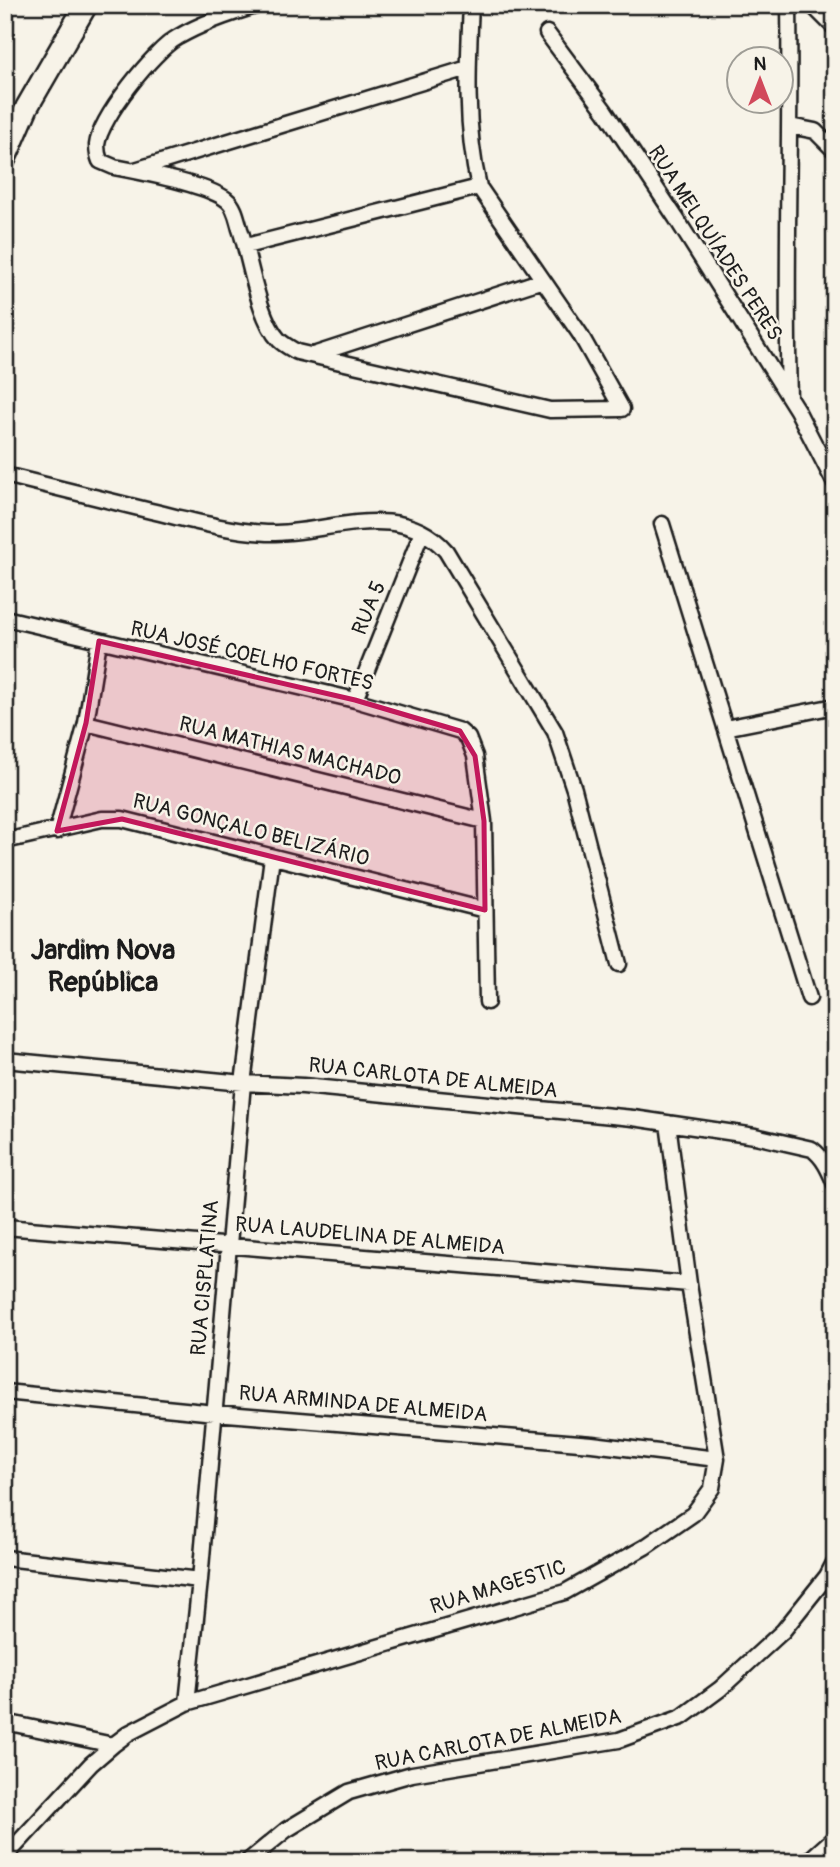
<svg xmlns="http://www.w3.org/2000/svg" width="840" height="1867" font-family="Pangolin,sans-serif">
<rect width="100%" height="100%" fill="#f7f3e8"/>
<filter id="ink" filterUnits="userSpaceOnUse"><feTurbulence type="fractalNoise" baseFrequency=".0143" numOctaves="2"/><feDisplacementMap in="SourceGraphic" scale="14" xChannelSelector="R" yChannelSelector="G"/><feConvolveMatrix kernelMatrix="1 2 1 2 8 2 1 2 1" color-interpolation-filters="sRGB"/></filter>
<g filter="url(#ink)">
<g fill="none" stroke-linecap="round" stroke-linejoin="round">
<g stroke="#1c1c1c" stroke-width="19">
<path id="street" d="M259,5C231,13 204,22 178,37C154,50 100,118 97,145C97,151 98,156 100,161L114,167C140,172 207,184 227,200C235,206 237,219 240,229C250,258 258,318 279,340C284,345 290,348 297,352L550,410L622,409L580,334L479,187C465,127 468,66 471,5
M789,5C791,136 785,266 789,397
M547,33L605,111L676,218L797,410L835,484
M790,126L815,131L835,151
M135,170L468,68
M246,246L479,187
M313,355L543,280
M5,475C54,487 103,499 151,511C189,520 228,531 267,533C326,535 399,497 446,551L555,732L574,789L619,964
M662,524L809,998
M5,618L355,700L460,731L468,738L475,756L484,821L487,1002
M355,700L422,532
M86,723L484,821
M725,728L835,706
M57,831L86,723L99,641
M5,841L102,819H122L485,910
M5,1060L243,1083L303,1086L633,1118L755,1136L812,1149C824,1158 829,1170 835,1184
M5,1227L689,1284
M5,1392L215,1413L592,1444L717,1459
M5,1558L200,1580
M187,1703L200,1580L243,1083L272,857
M5,1722L113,1745
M5,1857L91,1764L113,1745L129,1733L187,1703L565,1592L645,1547L693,1514L712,1488L717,1459L689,1284L668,1123
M247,1862L286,1830L349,1792L412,1774L619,1740L682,1717L720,1689L783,1631L827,1576L835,1561
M807,1862L835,1837"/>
</g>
<g stroke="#1c1c1c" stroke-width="26">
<path id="secondary" d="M817,5L835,23
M5,158L27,107L86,5"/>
</g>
<use href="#street" stroke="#f7f3e8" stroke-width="14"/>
<use href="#secondary" stroke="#f7f3e8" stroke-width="21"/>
</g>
</g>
<path fill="#c2185b" fill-opacity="0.2" stroke="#c2185b" stroke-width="5" stroke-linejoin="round" d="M99,641L355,700L460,731L475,756L484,821L485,910L122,819L57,831L86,723Z"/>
<g text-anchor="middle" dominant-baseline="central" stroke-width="5" stroke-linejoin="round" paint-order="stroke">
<g font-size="21" fill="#1c1c1c" stroke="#f7f3e8">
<text transform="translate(715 243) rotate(57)">RUA MELQUÍADES PERES</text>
<text transform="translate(369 608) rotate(-68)">RUA 5</text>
<text transform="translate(252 656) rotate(13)">RUA JOSÉ COELHO FORTES</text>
<text transform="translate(290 751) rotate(14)">RUA MATHIAS MACHADO</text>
<text transform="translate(251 830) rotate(14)">RUA GONÇALO BELIZÁRIO</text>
<text transform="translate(433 1078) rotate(6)">RUA CARLOTA DE ALMEIDA</text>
<text transform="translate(370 1236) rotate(5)">RUA LAUDELINA DE ALMEIDA</text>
<text transform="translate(205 1278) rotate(-85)">RUA CISPLATINA</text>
<text transform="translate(363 1404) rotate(5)">RUA ARMINDA DE ALMEIDA</text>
<text transform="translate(498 1587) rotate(-17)">RUA MAGESTIC</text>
<text transform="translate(498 1740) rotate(-11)">RUA CARLOTA DE ALMEIDA</text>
</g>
<g font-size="28" font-weight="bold" fill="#1c1c1c" stroke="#f7f3e8">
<text x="103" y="950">Jardim Nova<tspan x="103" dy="32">República</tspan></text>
</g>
</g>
<rect width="840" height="1867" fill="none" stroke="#f7f3e8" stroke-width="28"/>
<rect x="14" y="14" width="812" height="1839" fill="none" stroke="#1c1c1c" stroke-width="2.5" filter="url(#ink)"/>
<g transform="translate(760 80)"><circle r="33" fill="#f7f3e8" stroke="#9f9d96" stroke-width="2"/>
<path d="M0-5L12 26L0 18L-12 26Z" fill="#d1495b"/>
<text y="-10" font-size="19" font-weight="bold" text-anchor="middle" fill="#1c1c1c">N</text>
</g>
</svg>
